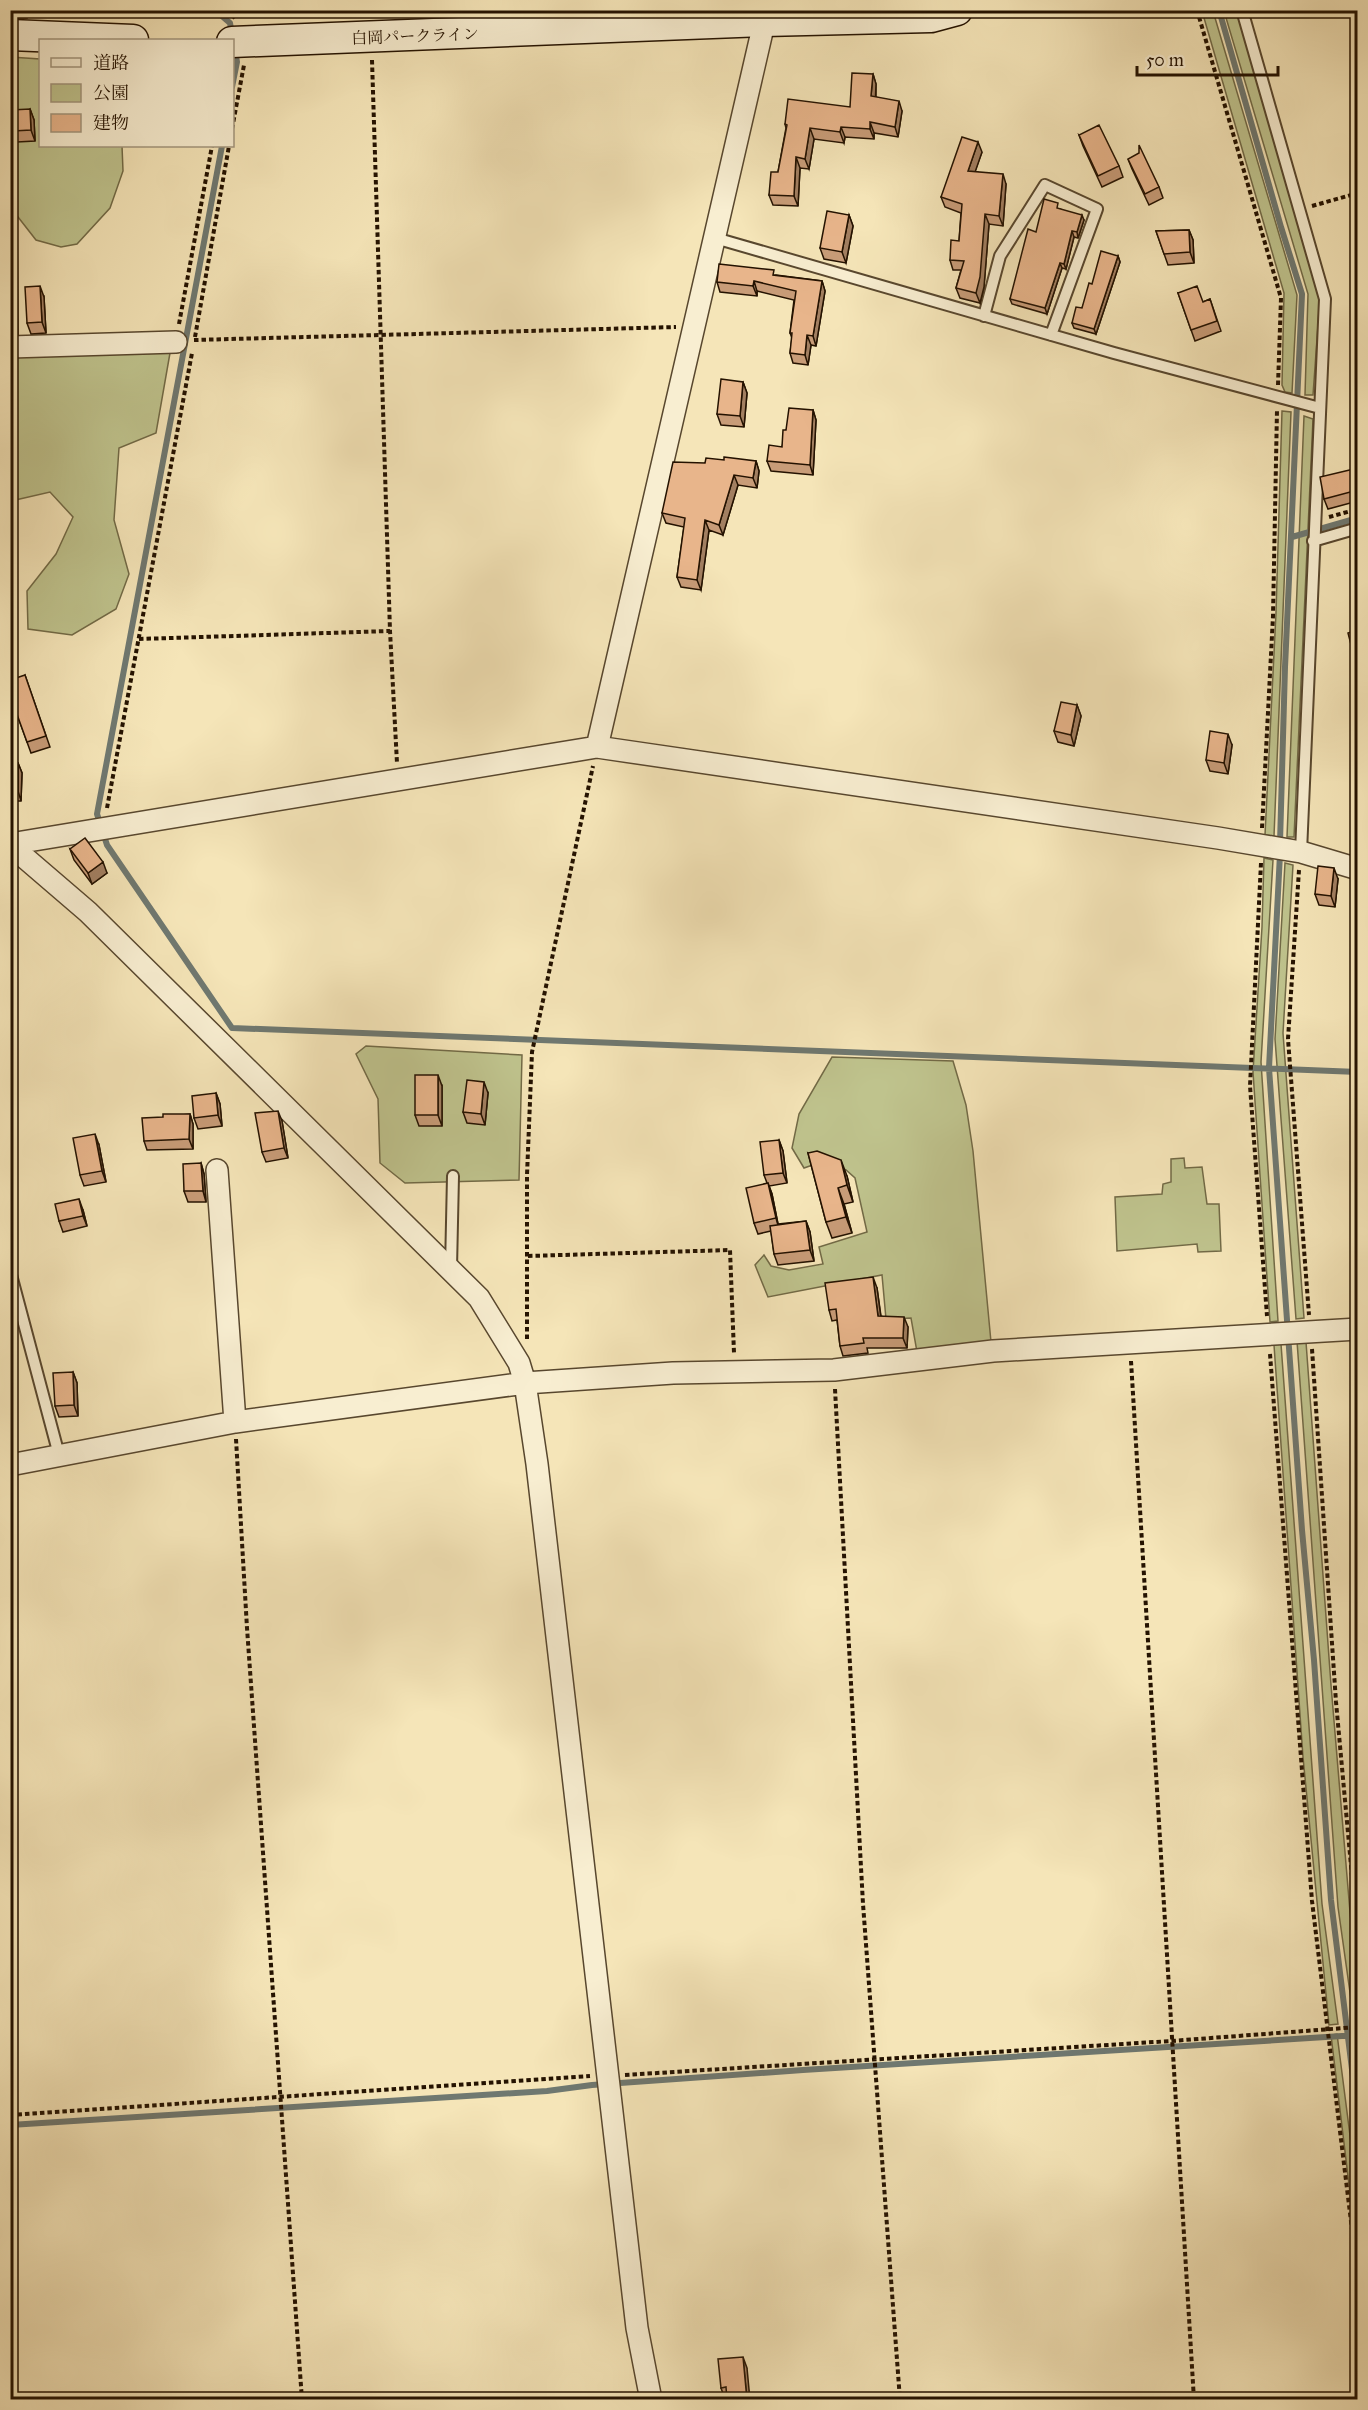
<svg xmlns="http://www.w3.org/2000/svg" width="1368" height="2410" font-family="'IM FELL Great Primer','Noto Serif JP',serif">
<rect width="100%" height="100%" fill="#f5e5b8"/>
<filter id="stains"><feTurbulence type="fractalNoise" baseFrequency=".00333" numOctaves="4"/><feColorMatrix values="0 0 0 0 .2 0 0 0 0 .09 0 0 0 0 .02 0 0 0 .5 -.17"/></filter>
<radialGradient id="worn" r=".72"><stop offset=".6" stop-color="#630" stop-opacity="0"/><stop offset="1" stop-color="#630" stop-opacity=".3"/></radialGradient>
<path fill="#bfc38d" stroke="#726a46" stroke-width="1.5" d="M1202,11H1213L1297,295L1292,393L1285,392L1282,385L1284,293Z
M1224,11H1237L1320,297L1313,395H1305L1308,294Z
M10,57L40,59V146H122L123,171L110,208L77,244L61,247L36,240L11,208Z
M170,353L156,433L119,448L114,520L129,574L116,609L72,635L28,629L27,591L56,554L73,517L50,492L11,501L10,356Z
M1282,411L1291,412L1274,836L1265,835L1276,613Z
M1304,416L1313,419L1294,837H1287Z
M1264,858L1273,860L1261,1062L1278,1321L1270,1322L1253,1072L1262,927Z
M1285,863L1293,865L1283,1033L1304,1318L1296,1319L1275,1039Z
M366,1046L522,1055L519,1180L405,1183L380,1163L378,1099L356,1054Z
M832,1057L953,1061L966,1105L973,1151L991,1342L917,1352L911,1318L886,1319L882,1275L768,1297L755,1265L764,1255L771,1266L789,1270L823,1264L819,1247L867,1232L855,1178L846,1170L824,1161L804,1168L792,1148L799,1114Z
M1184,1158L1185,1168L1202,1167L1207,1204H1219L1221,1251L1198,1252L1197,1244L1117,1251L1115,1197L1162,1194L1163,1184L1171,1182V1159Z
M1297,1341L1306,1342L1331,1685L1350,1912L1357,1971V2021H1354L1338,1907Z
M1281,1344L1322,1904L1338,2024L1329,2025L1303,1757L1274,1345Z
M1337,2034L1357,2190V2251L1331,2035Z"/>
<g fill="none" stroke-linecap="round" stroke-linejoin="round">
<path stroke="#6f7870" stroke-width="6" d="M215,10L230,23L232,34
M1219,10L1281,227L1302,294L1285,667L1280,843
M232,87L237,62L235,50
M222,146L97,814L107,845L232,1028L1358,1072
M1292,537L1358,518
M1280,854L1269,1068L1302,1530L1314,1660L1331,1900L1358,2118
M10,2125L547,2091L592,2085L803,2070L1358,2035"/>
<g stroke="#58472e" stroke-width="14">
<path id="lane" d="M1242,10L1325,299L1301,852
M715,238L1114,353L1320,408
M11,243L12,347
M984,316L1000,256L1045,185L1097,209L1051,335
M1313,541L1358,528
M451,1268L453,1176
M10,1271L59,1455"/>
</g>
<g stroke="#58472e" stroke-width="24">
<path id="street" d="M10,347L176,342
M597,747L767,10
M10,844L597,747L1218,838L1301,852L1358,869
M10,845L88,912L479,1298L519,1363L525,1383L537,1464L637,2328L651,2400
M217,1170L235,1422
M10,1465L235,1422L525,1383L673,1373L834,1370L993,1351L1358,1329"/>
</g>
<g stroke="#241200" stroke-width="33">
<path id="secondary" d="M10,35L133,40
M232,42L764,21L931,17L957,10"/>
</g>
<path stroke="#241200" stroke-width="4" stroke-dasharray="4.5 3" stroke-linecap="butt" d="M226,10L235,18
M1197,10L1281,298L1278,385
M372,60L390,631L397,763
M232,129L244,65
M1312,206L1358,193
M179,324L212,146
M195,337L229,146
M194,340L676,327
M1329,517L1358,509
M139,639L390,631
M107,808L192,353
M1262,828L1273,616L1277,410
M1261,863L1250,1086L1267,1316
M1299,870L1288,1039L1309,1315
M528,1256L730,1250L734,1353
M527,1339V1175L532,1052L593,766
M1312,1349L1336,1702L1358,1942
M1270,1354L1312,1901L1358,2279
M1131,1361L1194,2400
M835,1389L863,1904L900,2400
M236,1439L247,1628L302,2400
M625,2075L1171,2041L1358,2027
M10,2115L590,2076"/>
<use href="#lane" stroke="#f8eed1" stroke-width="10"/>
<use href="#street" stroke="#f8eed1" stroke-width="21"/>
<use href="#secondary" stroke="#f8eed1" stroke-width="30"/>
</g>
<path fill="#c89c78" stroke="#241200" stroke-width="1.5" d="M10,10H26L27,18H10Z
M873,74L876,84V97L902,111L898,137L874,133V139L845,137L844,143L814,139L809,169L800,168L798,206L773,205L769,195L778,172L786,128L785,124L850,107Z
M30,109L34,120L35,141L17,142L13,131Z
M1079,135L1119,166L1123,177L1102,187L1083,146Z
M982,152L975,171L1006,184L1003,226L989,224L984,287L980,303L960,298L956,288L961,270H953L950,260L959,241L961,213L945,207L941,197Z
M1128,159L1159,187L1163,198L1149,205L1132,169Z
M1060,209L1084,220L1078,238L1074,237L1066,269L1062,268L1047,314L1012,304L1010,299L1036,232Z
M849,215L853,226L846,263L824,259L820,248Z
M1189,230L1193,240L1194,263L1168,265L1156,231Z
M1118,256L1120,262L1096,334L1074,328L1072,323L1082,308L1092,284Z
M776,275L822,281L825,291L816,346L811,345L808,365L793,363L790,353L792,338L790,333L794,300L757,291V296L720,292L717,282Z
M1178,293L1203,302L1210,299L1221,331L1195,341Z
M44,297L46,333L31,334L27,323Z
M743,382L747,393L744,427L721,425L717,414Z
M813,410L816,420L813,475L771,471L767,461L782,447L786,430Z
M724,460L756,461L759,471L757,488L738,485L723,535L709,530L701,590L681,587L677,577L684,527L666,523L662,513L705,463Z
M1358,468V501L1328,509L1324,499Z
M25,675L50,747L31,753L10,695Z
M1077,705L1081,716L1074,746L1058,742L1054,731Z
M1232,745L1228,774L1210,771L1206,760Z
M10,762L18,763L22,773L21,801H10Z
M70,849L107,873L92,884L74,860Z
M1338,879L1335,907L1319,905L1315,894Z
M442,1086V1126H419L415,1115Z
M216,1093L220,1104L222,1126L198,1129L194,1118Z
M488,1093L485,1125L467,1123L463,1112Z
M190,1114L193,1124V1149L147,1150L144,1141L163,1117Z
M282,1121L288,1158L266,1162L262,1152Z
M779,1140L783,1151L787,1183L769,1186L772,1194L778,1224L806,1221L810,1232L814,1261L778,1265L774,1254L771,1231L758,1234L754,1223L767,1183L764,1175Z
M99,1145L106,1182L84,1186L80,1175Z
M808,1153L847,1176L853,1202L844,1204L852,1233L832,1238L826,1222Z
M201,1163L204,1174L206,1202H188L184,1191Z
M83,1210L87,1226L63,1232L59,1221Z
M877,1288L881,1316L908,1327L907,1348H867L868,1353L843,1356L840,1346L837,1320L832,1321L829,1310Z
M73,1372L77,1383L78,1416L59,1417L55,1406Z
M747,2368L726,2398L725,2399L721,2388Z"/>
<path fill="#a27f61" stroke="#241200" stroke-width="1.5" d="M873,74L876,84L875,107L871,96Z
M899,101L902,111L898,137L895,127Z
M30,109L34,120L35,141L31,130Z
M870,122L874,133V139L870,129Z
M841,127L845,137L844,143L840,132Z
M810,128L814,139L809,169L805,159Z
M978,142L982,152L972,181L968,171Z
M796,157L800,168L798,206L794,196Z
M1003,174L1006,184L1003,226L999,216Z
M985,214L989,224L984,287L980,303L976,293Z
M849,215L853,226L846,263L842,252Z
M1082,215L1084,220L1078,238L1077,232Z
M1189,230L1193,240L1194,263L1190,252Z
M1072,231L1074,237L1066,269L1064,264Z
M1118,256L1120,262L1096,334L1094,329Z
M1060,263L1062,268L1047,314L1045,308Z
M754,281L757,291V296L753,286Z
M822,281L825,291L816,346L813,336Z
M40,286L44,297L46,333L42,322Z
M807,335L811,345L808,365L805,355Z
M743,382L747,393L744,427L740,416Z
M813,410L816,420L813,475L810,465Z
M756,461L759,471L757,488L753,478Z
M734,475L738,485L723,535L719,525Z
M705,520L709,530L701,590L697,580Z
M1077,705L1081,716L1074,746L1071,735Z
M1228,734L1232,745L1228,774L1224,763Z
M18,763L22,773L21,801L18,791Z
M103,862L107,873L92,884L88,873Z
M1334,868L1338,879L1335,907L1331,896Z
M438,1075L442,1086V1126L438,1115Z
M484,1082L488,1093L485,1125L481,1114Z
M216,1093L220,1104L222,1126L218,1115Z
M278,1111L282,1121L288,1158L284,1148Z
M190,1114L193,1124V1149L189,1139Z
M95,1134L99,1145L106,1182L102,1171Z
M779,1140L783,1151L787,1183L783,1173Z
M841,1160L847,1176L853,1202L847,1185Z
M201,1163L204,1174L206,1202L203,1191Z
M768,1183L772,1194L779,1229L776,1218Z
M838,1188L844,1204L852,1233L846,1217Z
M79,1199L83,1210L87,1226L83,1216Z
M806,1221L810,1232L814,1261L810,1250Z
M873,1277L877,1288L882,1326L878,1316Z
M904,1317L908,1327L907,1348L903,1338Z
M73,1372L77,1383L78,1416L74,1405Z
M743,2357L747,2368L750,2400H747Z"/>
<path fill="#e8b58b" stroke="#241200" stroke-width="1.5" d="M852,73L873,74L871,96L899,101L895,127L870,122V129L841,127L840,132L810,128L805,159L796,157L794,196L769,195L771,172H778L787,125L785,124L788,99L850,107Z
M30,109L31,130L13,131L11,110Z
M1099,125L1119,166L1098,176L1079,135Z
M962,137L978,142L968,171L1003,174L999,216L985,214L980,277L976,293L956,288L964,261L950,260L951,240L959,241L962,204L941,197Z
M1139,145L1159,187L1145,194L1128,159L1139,153Z
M1044,199L1058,203L1057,208L1082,215L1077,232L1072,231L1064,264L1060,263L1045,308L1010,299L1028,229L1036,232Z
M827,211L849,215L842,252L820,248Z
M1189,230L1190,252L1164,254L1156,231Z
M1101,251L1118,256L1094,329L1072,323L1076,307L1082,308L1089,283L1092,284Z
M719,264L774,270L773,275L822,281L813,336L807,335L805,355L790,353L792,333H790L796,291L754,281L753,286L717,282Z
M40,286L42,322L27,323L25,287Z
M1197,286L1203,302L1210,299L1217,321L1191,330L1178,293Z
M721,379L743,382L740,416L717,414Z
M789,408L813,410L810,465L767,461L769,445L782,447L783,430H786Z
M724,457L756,461L753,478L734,475L719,525L705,520L697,580L677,577L685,518L662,513L673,462L705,463L706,458L724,460Z
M1358,468V490L1324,499L1320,477Z
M1358,630V668H1357L1348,633Z
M25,675L46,736L27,742L10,695V680Z
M1061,702L1077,705L1071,735L1054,731Z
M1210,731L1228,734L1224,763L1206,760Z
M10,762L18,763V791L10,790Z
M85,838L103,862L88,873L70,849Z
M1318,866L1334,868L1331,896L1315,894Z
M415,1075H438V1115H415Z
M467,1080L484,1082L481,1114L463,1112Z
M216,1093L218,1115L194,1118L192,1096Z
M278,1111L284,1148L262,1152L255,1113Z
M163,1114H190L189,1139L144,1141L142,1118L163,1117Z
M95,1134L102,1171L80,1175L73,1138Z
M779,1140L783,1173L764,1175L760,1142Z
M817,1151L841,1160L847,1185L838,1188L846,1217L826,1222L808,1153Z
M201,1163L203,1191H184L183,1164Z
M768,1183L776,1218L754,1223L746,1188Z
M79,1199L83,1216L59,1221L55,1204Z
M806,1221L810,1250L774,1254L770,1226Z
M873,1277L878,1316L904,1317L903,1338H863L864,1343L840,1346L836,1309L829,1310L825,1283Z
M73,1372L74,1405L55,1406L53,1373Z
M743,2357L747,2400H727L726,2387L721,2388L718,2359Z"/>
<g text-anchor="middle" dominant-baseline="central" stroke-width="5" stroke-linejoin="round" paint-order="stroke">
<g font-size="16" fill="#241200" stroke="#f8eed1">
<text transform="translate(415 36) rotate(-2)">白岡パークライン</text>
</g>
</g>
<rect width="1368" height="2410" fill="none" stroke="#f5e5b8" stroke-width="36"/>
<rect x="12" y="12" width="1344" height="2386" fill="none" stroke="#241200" stroke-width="3"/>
<rect x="18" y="18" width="1332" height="2374" fill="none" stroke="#241200" stroke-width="1.5"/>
<rect x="39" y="39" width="195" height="108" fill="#f8eed1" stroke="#a3967d" stroke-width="1.5"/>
<rect x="51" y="58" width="30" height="9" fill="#f8eed1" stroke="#a3967d" stroke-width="1.5"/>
<text x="93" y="69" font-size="18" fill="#241200">道路</text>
<rect x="51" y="84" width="30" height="18" fill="#bfc38d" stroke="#a3967d" stroke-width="1.5"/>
<text x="93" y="99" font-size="18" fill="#241200">公園</text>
<rect x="51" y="114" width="30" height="18" fill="#e8b58b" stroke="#a3967d" stroke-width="1.5"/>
<text x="93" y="129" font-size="18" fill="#241200">建物</text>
<path d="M1137 66v9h141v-9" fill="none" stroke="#241200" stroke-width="3"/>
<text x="1146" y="66" font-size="18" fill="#241200" stroke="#f8eed1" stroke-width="4.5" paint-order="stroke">50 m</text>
<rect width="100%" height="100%" filter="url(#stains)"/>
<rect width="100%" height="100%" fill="url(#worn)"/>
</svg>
